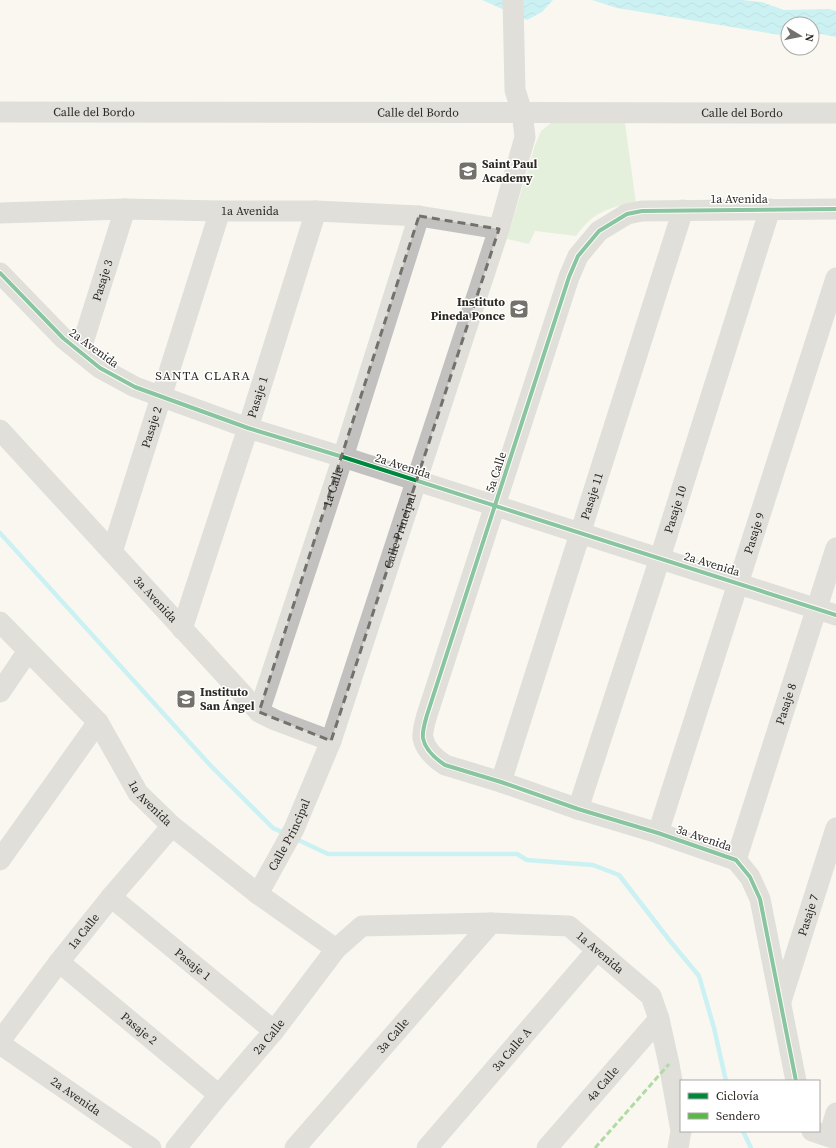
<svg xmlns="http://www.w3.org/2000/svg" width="836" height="1148" font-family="'Source Serif 4',serif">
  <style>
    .park { fill: #cce6c4 }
    .water { fill: url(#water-waves) }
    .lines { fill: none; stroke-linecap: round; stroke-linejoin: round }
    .stream { stroke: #92e8f4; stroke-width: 4.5 }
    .minor { stroke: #c3c1bf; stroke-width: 21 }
    .quiet { stroke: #58b947; stroke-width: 3; stroke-dasharray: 6 3; stroke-linecap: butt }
    .cycleway-casing { stroke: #fff; stroke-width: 6 }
    .cycleway { stroke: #00873e; stroke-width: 4 }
    .marked { fill: none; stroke: #74706b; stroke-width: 3; stroke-dasharray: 8 5; stroke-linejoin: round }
    .labels { text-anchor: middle; stroke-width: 3; stroke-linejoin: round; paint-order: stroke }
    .street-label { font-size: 12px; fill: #2c2823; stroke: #fff }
    .poi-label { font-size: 12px; font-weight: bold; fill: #2c2823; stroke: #fff; text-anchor: start }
    .neighbourhood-label { font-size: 13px; letter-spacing: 1px; fill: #2c2823; stroke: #fff }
  </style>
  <defs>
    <pattern id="water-waves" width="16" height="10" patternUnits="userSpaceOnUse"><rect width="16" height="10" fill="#92e8f4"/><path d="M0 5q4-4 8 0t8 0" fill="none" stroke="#7ec7d1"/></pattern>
  </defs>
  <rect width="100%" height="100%" fill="#faf7f0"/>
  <path class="park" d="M 551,123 L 625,123 L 636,203 C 608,207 592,213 576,236 L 535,231 L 529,244 L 507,239 L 535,145 L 541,131 Z"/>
  <g class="water">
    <polygon points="482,0 553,0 542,12 527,20"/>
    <polygon points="592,0 742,0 762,2 784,10 829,9 836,11 836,37 812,32 812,24 788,24 788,36 787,36 617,8"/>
  </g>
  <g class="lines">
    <g class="stream">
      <polyline points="0,533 210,765 273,828 286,834"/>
      <polyline points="294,838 328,854 517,854 527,860 593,865 619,875 670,941 699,976 714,1028 726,1081"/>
      <polyline points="743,1131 751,1148"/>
    </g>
    <g class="minor">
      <path id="s1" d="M 0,112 L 836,113"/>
      <path id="s2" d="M 0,213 L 125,209 L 220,211 L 316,211 L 419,216 L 499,229"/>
      <polyline points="0,273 63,338 100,368 135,387 248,428 343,457 836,615"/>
      <path id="s3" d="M 80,352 L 125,209"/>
      <path id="s4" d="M 0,430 L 259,712 L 275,720 L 331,741"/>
      <path id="s5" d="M 112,552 L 220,211"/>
      <path id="s6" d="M 0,622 L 98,722 L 138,793 L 172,826 L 258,894 L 336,949"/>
      <path id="s7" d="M 182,629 L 248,428 L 316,211"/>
      <polyline points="0,692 28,651"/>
      <path id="s8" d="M 259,712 L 343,457 L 419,216"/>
      <path id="s9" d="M 501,782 L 683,210"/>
      <path id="s10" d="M 578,809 L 660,558 L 770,209"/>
      <path id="s11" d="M 658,833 L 836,278"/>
      <polyline points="0,860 98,722"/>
      <path id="s12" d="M 736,860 L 836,548"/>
      <path id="s13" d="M 258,894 L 294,829 L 331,741 L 499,229 L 525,137 L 522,112 L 515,90 L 513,0"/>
      <path id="s14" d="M 111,897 L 274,1031"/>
      <path id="s15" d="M 59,962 L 219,1095"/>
      <path id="s16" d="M 781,1001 L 836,828"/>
      <path id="s17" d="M 0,1041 L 59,962 L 111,897 L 172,826"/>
      <path id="s18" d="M 0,1044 L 151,1148"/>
      <path d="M 796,1081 L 760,899 L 750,877 L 736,860 L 658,833 L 578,809 L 501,782 L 445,765 C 436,759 425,750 423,738 C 422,731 425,722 427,715 L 569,277 L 578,256 L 599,231 L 627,214 L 642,211 L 836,209"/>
      <polyline points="812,1131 836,1139"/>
      <polyline points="829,1136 836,1113"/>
      <path id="s19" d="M 176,1148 L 219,1095 L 274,1031 L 336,949 L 362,926 L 491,923 L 569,926 L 651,996 L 659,1019 L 669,1064 L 681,1131 L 678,1148"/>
      <path id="s20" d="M 295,1148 L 491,923"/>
      <path id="s21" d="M 427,1148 L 597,950"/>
      <path id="s22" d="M 547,1148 L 659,1019"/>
    </g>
    <polyline class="quiet" points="595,1148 669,1064"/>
    <g class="cycleway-casing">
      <g id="cycleway">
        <polyline points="0,273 63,338 100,368 135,387 248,428 343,457 836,615"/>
        <path d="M 796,1081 L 760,899 L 750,877 L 736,860 L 658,833 L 578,809 L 501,782 L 445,765 C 436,759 425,750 423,738 C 422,731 425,722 427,715 L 569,277 L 578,256 L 599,231 L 627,214 L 642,211 L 836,209"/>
      </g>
    </g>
    <use href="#cycleway" class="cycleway"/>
  </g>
  <path d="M0 0H836V1148H0ZM 419,216 L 499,229 L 331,741 L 259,712 Z" fill="#faf7f0" fill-opacity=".55" fill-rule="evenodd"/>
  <path class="marked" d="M 419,216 L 499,229 L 331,741 L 259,712 Z"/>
  <defs>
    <g id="school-square" transform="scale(1)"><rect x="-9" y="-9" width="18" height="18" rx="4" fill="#74706b" stroke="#fff"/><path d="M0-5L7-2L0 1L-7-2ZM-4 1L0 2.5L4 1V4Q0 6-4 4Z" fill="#fff"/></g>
  </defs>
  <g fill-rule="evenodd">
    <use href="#school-square" x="468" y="171"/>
    <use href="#school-square" x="519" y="309"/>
    <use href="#school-square" x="186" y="699"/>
  </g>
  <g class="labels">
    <g class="street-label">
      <text dy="4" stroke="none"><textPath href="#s1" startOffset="94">Calle del Bordo</textPath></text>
      <text dy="4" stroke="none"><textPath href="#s1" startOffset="418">Calle del Bordo</textPath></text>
      <text dy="4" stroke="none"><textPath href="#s1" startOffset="742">Calle del Bordo</textPath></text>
      <text x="739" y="203">1a Avenida</text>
      <text dy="4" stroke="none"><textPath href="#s2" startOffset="250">1a Avenida</textPath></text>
      <text dy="4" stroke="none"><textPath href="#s3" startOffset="75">Pasaje 3</textPath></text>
      <text transform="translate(94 348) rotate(36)" y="4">2a Avenida</text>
      <text dy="4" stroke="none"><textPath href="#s7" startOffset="244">Pasaje 1</textPath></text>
      <text dy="4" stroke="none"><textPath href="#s5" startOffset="131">Pasaje 2</textPath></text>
      <text transform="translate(403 466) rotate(18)" y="4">2a Avenida</text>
      <text transform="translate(496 472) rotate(-72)" y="4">5a Calle</text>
      <text dy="4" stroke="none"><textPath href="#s8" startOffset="237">1a Calle</textPath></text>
      <text dy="4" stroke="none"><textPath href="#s9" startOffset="300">Pasaje 11</textPath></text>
      <text dy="4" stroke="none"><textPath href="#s10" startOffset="315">Pasaje 10</textPath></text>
      <text dy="4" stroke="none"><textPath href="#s13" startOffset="391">Calle Principal</textPath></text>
      <text dy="4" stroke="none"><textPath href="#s11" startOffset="315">Pasaje 9</textPath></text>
      <text transform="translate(712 564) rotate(17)" y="4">2a Avenida</text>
      <text dy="4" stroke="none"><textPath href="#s4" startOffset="230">3a Avenida</textPath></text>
      <text dy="4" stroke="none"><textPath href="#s12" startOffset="164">Pasaje 8</textPath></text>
      <text dy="4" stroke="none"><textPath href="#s6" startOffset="237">1a Avenida</textPath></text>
      <text dy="4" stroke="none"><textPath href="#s13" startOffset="67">Calle Principal</textPath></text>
      <text transform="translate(704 838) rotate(19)" y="4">3a Avenida</text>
      <text dy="4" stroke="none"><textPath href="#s16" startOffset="90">Pasaje 7</textPath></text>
      <text dy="4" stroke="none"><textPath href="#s17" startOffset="138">1a Calle</textPath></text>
      <text dy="4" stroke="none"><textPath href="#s19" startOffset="538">1a Avenida</textPath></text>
      <text dy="4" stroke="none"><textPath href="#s14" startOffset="106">Pasaje 1</textPath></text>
      <text dy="4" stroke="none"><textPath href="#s15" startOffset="104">Pasaje 2</textPath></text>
      <text dy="4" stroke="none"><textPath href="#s19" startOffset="145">2a Calle</textPath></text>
      <text dy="4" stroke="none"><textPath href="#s20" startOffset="149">3a Calle</textPath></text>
      <text dy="4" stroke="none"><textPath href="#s21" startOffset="130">3a Calle A</textPath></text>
      <text dy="4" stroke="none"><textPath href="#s22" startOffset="85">4a Calle</textPath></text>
      <text dy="4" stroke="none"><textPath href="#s18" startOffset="92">2a Avenida</textPath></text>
    </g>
    <g class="poi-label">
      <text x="482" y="168">Saint Paul<tspan x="482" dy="14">Academy</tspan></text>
      <text x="505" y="306" text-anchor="end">Instituto<tspan x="505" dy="14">Pineda Ponce</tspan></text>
      <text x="200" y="696">Instituto<tspan x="200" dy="14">San Ángel</tspan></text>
    </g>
    <g class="neighbourhood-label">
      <text x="203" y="380">SANTA CLARA</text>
    </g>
  </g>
  <rect x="680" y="1080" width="140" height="52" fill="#ffffff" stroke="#aba9a7"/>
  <rect x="688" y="1093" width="20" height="6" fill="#00873e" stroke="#aba9a7"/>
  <text x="716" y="1100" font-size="12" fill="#2c2823">Ciclovía</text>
  <rect x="688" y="1113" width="20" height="6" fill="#58b947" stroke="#aba9a7"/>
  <text x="716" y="1120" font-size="12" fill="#2c2823">Sendero</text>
  <g transform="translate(800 36) rotate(100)"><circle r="19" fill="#ffffff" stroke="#aba9a7"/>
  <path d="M0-3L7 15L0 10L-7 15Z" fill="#74706b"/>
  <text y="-6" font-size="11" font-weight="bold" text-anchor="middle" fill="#2c2823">N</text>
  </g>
</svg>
